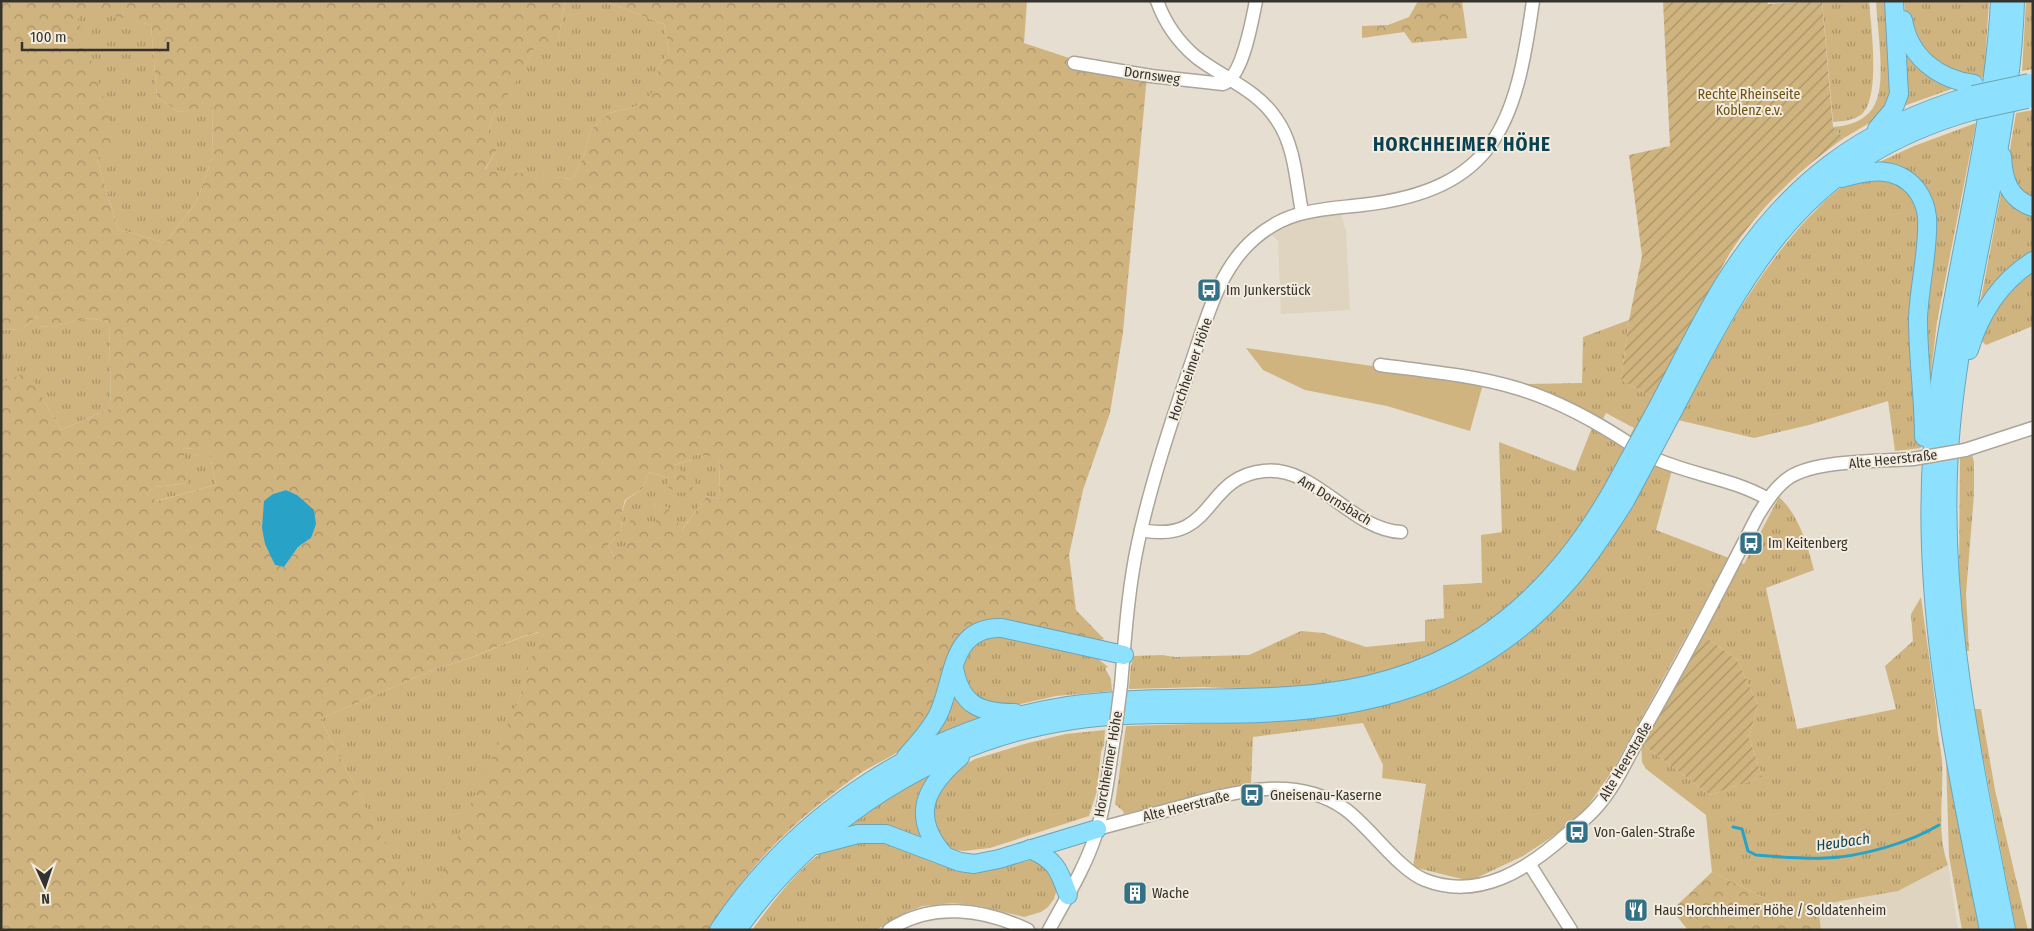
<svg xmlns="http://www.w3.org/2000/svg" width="2034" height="931" font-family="'Fira Sans Condensed',sans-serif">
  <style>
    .built { fill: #dfd4c0 }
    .grass { fill: url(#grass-tufts) }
    .forest { fill: url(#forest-crowns); fill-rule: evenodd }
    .park { fill: #cfb47f }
    .garden { fill: url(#garden-furrows) }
    .water { fill: #28a3c7 }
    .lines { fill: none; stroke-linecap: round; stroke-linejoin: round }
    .stream { stroke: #28a3c7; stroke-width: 3 }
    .minor-casing { stroke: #aba598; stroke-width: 15 }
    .highway-casing { stroke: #6ea4b6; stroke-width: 20 }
    .minor { stroke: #fff; stroke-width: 12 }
    .highway { stroke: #8de1ff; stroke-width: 18 }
    .minor-bridge-casing { stroke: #aba598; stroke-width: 15; stroke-linecap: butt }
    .highway-bridge-casing { stroke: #6ea4b6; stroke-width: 20; stroke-linecap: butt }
    .minor-bridge { stroke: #fff; stroke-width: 12 }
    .highway-bridge { stroke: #8de1ff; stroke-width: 18 }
    .labels { text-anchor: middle; stroke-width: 4; stroke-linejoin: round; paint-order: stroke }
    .street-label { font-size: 14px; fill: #35322d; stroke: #f3ecde }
    .park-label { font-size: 14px; fill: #6e5210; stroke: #f3ecde }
    .poi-label { font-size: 14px; fill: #35322d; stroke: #f3ecde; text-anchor: start }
    .water-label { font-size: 15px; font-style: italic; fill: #0f4251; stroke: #f3ecde }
    .district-label { font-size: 19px; font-weight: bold; letter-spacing: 1px; fill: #0a4151; stroke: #f3ecde }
  </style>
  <defs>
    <pattern id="grass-tufts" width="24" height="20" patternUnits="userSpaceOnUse" patternTransform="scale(1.25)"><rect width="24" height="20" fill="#cfb47f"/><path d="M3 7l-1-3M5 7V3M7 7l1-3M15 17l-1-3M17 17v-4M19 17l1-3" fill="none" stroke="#a99368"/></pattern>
    <pattern id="forest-crowns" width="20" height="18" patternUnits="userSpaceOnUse" patternTransform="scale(1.25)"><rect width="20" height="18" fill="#cfb47f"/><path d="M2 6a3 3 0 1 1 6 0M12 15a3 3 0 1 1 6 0" fill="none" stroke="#a99368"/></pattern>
    <pattern id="garden-furrows" width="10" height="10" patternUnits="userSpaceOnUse" patternTransform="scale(1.25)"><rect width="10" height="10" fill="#cfb47f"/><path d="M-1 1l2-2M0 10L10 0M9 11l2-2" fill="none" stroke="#a99368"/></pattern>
  </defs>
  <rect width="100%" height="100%" fill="#e5ded1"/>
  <g class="built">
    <polygon points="1340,211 1346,231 1350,310 1281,314 1278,241 1270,233 1292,221"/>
    <polygon points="1948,865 1958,930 1821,930 1818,905 1898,891"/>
  </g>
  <g class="grass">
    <polygon points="565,1 604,1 664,24 669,51 659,66 655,91 635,107 609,113 591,130 584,156 572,179 485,170 496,151 488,132 493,115 513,86 535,47 558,39"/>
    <path d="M 1822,1 L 1869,1 C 1871,27 1881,96 1862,114 C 1853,121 1843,121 1833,122 Z"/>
    <path d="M 1876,1 L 1892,1 L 1892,102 L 1876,119 L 1844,138 L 1833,127 C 1882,123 1882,92 1880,51 C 1879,35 1877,18 1876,1 Z"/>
    <polygon points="1904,1 1989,1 1984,77 1967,76 1928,58 1906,16"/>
    <polygon points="2026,1 2033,1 2033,69 2022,71"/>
    <polygon points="98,11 151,25 157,97 179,112 213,106 212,158 197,201 165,243 118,229 97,159 77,15"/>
    <polygon points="1901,39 1960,86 1898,108"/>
    <polygon points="2033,110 2033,202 2020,194 2007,167 2016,113"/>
    <polygon points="1976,123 1937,322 1929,388 1923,333 1932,212 1877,163 1914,146"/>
    <path d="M 1894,177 L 1920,203 L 1921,448 L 1895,451 L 1888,401 L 1809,425 L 1754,438 L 1678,420 C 1718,345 1758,267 1819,207 C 1828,198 1840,186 1852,182 C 1865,178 1881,179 1894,177 Z"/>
    <polygon points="2002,188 2033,213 2033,256 1980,304"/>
    <polygon points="2033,267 2033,326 1986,345 1977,337 1991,310"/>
    <polygon points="37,316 39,326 50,327 89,318 109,322 111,408 61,430 28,373 1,383 1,330 22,329"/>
    <polygon points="1629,320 1621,380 1654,398 1632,441 1628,439 1634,428 1606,413 1602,421 1527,390 1529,384 1582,383 1583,337"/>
    <polygon points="1593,425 1629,446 1570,546 1505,613 1438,655 1356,683 1261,690 1203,687 1129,689 1131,665 1134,656 1162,655 1175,657 1249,655 1301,631 1324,633 1366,647 1425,641 1425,620 1444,618 1443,585 1482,583 1481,535 1502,532 1499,442 1575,471"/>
    <polygon points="194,448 195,456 209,451 216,485 156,501 146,494 155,487 188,483 184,466 183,449"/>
    <polygon points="693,454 720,457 719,499 707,496 681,531 668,508 654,502 657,524 631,537 625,550 614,557 608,545 622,530 621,515 626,500 643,488 649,472 668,478 674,465 691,460"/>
    <polygon points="1972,455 1974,462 1974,494 1966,594 1969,651 1965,651 1959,575 1960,458"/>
    <polygon points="1654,462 1672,470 1656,530 1729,558 1613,770 1582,814 1549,839 1523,856 1470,881 1413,867 1426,784 1382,778 1383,765 1363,723 1253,737 1251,783 1124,814 1123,811 1115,804 1126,726 1228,723 1358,712 1407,698 1438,686"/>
    <path d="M 1779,497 C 1799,515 1807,544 1814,570 L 1766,588 L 1797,729 L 1896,709 L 1885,666 L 1913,641 L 1911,614 L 1921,597 L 1937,716 C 1936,731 1941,746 1942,761 C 1944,796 1936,832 1948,865 L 1898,891 L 1818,905 L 1771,901 L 1712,872 L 1706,815 L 1646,769 L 1642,762 L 1641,743 L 1710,795 L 1762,777 L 1749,737 L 1758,705 L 1737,660 L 1703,635 L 1739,562 L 1744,564 Z"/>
    <path d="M 540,632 L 519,700 L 425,922 L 320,719 L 442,666 C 476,659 506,640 540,632 Z"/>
    <polygon points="994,634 1097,658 1108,667 1105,668 1111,679 1112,691 1056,696 1007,707 973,698 960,672 970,645"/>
    <polygon points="954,693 985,716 929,738"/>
    <polygon points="1974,709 1981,709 1995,790 2028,930 2016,930"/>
    <polygon points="1105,730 1104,745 1101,752 1097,791 1089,816 990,848 964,851 953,850 942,843 932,825 935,793 955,770 975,759 1028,743 1066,734"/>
    <polygon points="1946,760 1980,930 1962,930 1949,856"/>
    <polygon points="926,773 930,780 929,844 850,830 846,825"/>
    <path d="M 877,837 L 977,871 L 999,868 L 1031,860 L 1046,864 L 1057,889 L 1054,899 L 1048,907 L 1041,912 L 1024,917 L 980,906 L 953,903 L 923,906 L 909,911 L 876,930 L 752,930 C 770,906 804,859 832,847 C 845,841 863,840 877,837 Z"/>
  </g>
  <g class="forest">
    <path d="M 1,1 L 565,1 L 558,40 L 535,47 L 513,87 L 493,115 L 488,132 L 496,140 L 496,151 L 485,169 L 572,179 L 584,156 L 591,130 L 609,113 L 635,107 L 654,91 L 659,66 L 669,51 L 664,24 L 604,1 L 1027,1 L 1024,43 L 1066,57 L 1147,76 L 1123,332 L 1110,413 L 1083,490 L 1069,555 L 1076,610 L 1104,639 L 1098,641 L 981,625 C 961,664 939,715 907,745 C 892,758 871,765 855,777 C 795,820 747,865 710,930 L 1,930 L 1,383 L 28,372 L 61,430 L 111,408 L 109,322 L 89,318 L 50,327 L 38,326 L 37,316 L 22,329 L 1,330 ZM 98,12 L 151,25 L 157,97 L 179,112 L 213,107 L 212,158 L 197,201 L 165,243 L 118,229 L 97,159 L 118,144 L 77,16 ZM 193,448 L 195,456 L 209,452 L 216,485 L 157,501 L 146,494 L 155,487 L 188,483 L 189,472 L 184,466 L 184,449 ZM 694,454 L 720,458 L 719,499 L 707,496 L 682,530 L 668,508 L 654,501 L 656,524 L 649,528 L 630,519 C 631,538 631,546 614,557 L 608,545 L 622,530 L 621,515 L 625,500 L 643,488 L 649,472 L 668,478 L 668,487 L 678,493 L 691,490 L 696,482 L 674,465 L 691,460 ZM 286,490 L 297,495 L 311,538 L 298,547 L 284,567 L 275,565 L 271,554 L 273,494 ZM 539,632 L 519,700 L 472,801 L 425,921 L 320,719 L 442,666 C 476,659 506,640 539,632 Z"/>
    <polygon points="1418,1 1462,1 1467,38 1412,43 1404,32 1362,38 1362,26 1388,25 1409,17"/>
    <polygon points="1712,872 1771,901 1818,905 1821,930 1688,930 1672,910"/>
  </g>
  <polygon class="park" points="1246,348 1472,380 1483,384 1470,431 1387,406 1305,390 1263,370"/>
  <g class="garden">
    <path d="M 1663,1 L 1767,1 L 1768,4 L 1822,1 L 1833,127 L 1844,138 C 1800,169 1760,207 1730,253 C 1721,267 1715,282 1707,297 C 1691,331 1672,364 1654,398 L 1621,380 L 1629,320 L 1642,256 L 1629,155 L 1670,146 Z"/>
    <polygon points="1703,635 1737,660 1758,705 1749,737 1762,777 1710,795 1641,743"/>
  </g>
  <polygon class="water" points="286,490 297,495 314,510 316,524 311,538 298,547 284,567 275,565 265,544 262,528 264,501 273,494"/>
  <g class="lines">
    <path class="stream" d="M 1733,827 L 1742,829 L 1748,851 L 1756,855 C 1779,857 1802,859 1825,858 C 1860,857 1909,843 1939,825"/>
    <g class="minor-casing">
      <g id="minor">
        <path d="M 1157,1 C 1165,23 1178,42 1196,57 C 1223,78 1258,90 1277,120 C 1295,146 1296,181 1302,212"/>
        <path d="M 1074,63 L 1151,76 L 1223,84 C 1243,77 1252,20 1256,1"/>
        <path d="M 1380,365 C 1425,371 1472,375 1516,388 C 1557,400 1595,421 1630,444"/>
        <polyline points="1965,450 2033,428"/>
        <path d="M 1656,459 C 1692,475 1734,479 1768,499"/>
        <path d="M 1141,530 C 1216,545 1202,477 1264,471 C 1315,465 1351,530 1401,532"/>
        <path d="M 1121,685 C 1125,638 1128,589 1138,543 C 1151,483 1171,423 1191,364 C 1206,321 1218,270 1254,239 C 1288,209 1320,210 1362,205 C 1497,190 1516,122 1533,1"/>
        <path d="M 1097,829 C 1123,822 1149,815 1176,808 C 1230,793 1294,773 1345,809 C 1370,827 1399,870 1425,880 C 1479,901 1528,869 1567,834 C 1576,826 1586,819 1594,810 C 1614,789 1627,759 1641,734 C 1683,662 1720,589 1758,515 C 1767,501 1776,486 1790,477 C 1816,460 1881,461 1913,459"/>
        <polyline points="1530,865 1571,930"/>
        <path d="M 889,930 C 931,901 985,909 1028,930"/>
        <path d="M 1049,930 C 1065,900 1084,870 1095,837 C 1106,804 1109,767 1115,732"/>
      </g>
    </g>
    <g class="highway-casing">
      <g id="highway">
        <path d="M 1903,20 C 1909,57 1938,79 1974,84"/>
        <polyline points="1877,129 1893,110 1899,94 1894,1"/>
        <path d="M 2002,156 C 2003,180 2009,199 2033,207"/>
        <path d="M 1842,178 C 1868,170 1896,165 1916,189 C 1922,197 1926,207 1927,217 C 1929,250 1919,286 1918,319 C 1918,359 1924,398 1924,437"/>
        <path d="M 1969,350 C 1980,313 2000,282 2033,261"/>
        <path d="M 1659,405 C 1680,365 1700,323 1724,284 C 1786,184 1861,128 1973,95"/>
        <path d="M 1674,409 C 1748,265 1804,159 1972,111"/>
        <path d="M 954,668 C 961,705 979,713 1015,713"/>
        <path d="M 906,757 C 917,744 930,731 938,715 C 955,681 949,626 1002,628 L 1124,655"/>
        <polyline points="816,845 858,834 886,834 960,862 974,864 999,859 1097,829"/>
        <path d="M 1030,849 C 1056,860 1059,870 1068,895"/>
        <path d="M 944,855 C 910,816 925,787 960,757"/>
        <path d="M 719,930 C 797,812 927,727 1068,706 C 1141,695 1215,701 1289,696 C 1437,688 1537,621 1611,493"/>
        <path d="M 737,930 C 816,819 937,740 1073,720 C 1135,711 1198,715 1260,713 C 1385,708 1488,676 1571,578 C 1591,554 1608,528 1625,501"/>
        <path d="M 1989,930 C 1957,770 1920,608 1933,444 C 1945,295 1992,151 2000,1"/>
        <path d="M 2006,930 C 1974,763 1935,596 1951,425 C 1964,283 2011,145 2015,1"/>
      </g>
    </g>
    <use href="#minor" class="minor"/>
    <use href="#highway" class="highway"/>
    <g class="minor-bridge-casing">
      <g id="minor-bridge">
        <polyline points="1913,459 1965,450"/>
        <polyline points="1115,732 1121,685"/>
      </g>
    </g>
    <g class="highway-bridge-casing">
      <g id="highway-bridge">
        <polyline points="1973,95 2029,83"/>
        <polyline points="1972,111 2027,99"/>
        <polyline points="1611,493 1659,405"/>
        <polyline points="1625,501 1674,409"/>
      </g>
    </g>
    <use href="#minor-bridge" class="minor-bridge"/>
    <use href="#highway-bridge" class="highway-bridge"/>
  </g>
  <defs>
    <g id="bus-square" transform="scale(1.25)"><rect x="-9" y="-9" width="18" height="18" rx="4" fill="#327186" stroke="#f3ecde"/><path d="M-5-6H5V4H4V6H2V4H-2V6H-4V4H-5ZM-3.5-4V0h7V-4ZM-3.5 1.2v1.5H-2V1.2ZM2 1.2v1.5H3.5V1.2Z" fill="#fff"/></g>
    <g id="building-square" transform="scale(1.25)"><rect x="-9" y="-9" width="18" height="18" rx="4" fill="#327186" stroke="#f3ecde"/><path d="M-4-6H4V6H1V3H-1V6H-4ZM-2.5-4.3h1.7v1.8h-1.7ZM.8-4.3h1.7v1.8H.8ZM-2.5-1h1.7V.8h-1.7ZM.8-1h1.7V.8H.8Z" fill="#fff"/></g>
    <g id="restaurant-square" transform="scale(1.25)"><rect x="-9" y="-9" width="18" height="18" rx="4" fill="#327186" stroke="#f3ecde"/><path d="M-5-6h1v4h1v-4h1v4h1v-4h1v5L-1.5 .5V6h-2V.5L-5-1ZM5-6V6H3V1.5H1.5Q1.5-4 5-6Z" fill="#fff"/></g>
  </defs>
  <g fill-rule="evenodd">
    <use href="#bus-square" x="1209" y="290"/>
    <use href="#bus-square" x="1751" y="543"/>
    <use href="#bus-square" x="1252" y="795"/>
    <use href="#bus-square" x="1577" y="832"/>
    <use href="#building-square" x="1135" y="893"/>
    <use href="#restaurant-square" x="1636" y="910"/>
  </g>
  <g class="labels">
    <g class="street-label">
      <text transform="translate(1152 75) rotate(8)" y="5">Dornsweg</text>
      <text transform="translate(1190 369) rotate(-71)" y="5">Horchheimer Höhe</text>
      <text transform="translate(1893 459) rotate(-6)" y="5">Alte Heerstraße</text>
      <text transform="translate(1335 500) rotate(31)" y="5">Am Dornsbach</text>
      <text transform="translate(1625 761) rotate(-59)" y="5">Alte Heerstraße</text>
      <text transform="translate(1108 764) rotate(-80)" y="5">Horchheimer Höhe</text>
      <text transform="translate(1186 806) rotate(-14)" y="5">Alte Heerstraße</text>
    </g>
    <g class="park-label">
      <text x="1749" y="99">Rechte Rheinseite<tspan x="1749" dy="16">Koblenz e.v.</tspan></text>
    </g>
    <g class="poi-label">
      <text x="1226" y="295">Im Junkerstück</text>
      <text x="1768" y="548">Im Keitenberg</text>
      <text x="1270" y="800">Gneisenau-Kaserne</text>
      <text x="1594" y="837">Von-Galen-Straße</text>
      <text x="1152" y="898">Wache</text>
      <text x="1654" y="915">Haus Horchheimer Höhe / Soldatenheim</text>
    </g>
    <g class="water-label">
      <text transform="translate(1843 842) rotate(-8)" y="5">Heubach</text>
    </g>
    <g class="district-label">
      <text x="1462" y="151">HORCHHEIMER HÖHE</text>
    </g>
  </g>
  <rect width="2034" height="931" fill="none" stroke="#35322d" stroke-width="5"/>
  <g transform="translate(45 886) rotate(177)" stroke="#f3ecde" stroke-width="4" paint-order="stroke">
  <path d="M0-4L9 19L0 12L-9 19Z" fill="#35322d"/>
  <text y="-8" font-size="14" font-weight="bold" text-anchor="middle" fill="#35322d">N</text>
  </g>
  <path d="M22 42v8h146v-8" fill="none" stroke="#35322d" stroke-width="2.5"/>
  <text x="30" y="42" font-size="15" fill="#35322d" stroke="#f3ecde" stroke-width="4" paint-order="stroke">100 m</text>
</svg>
